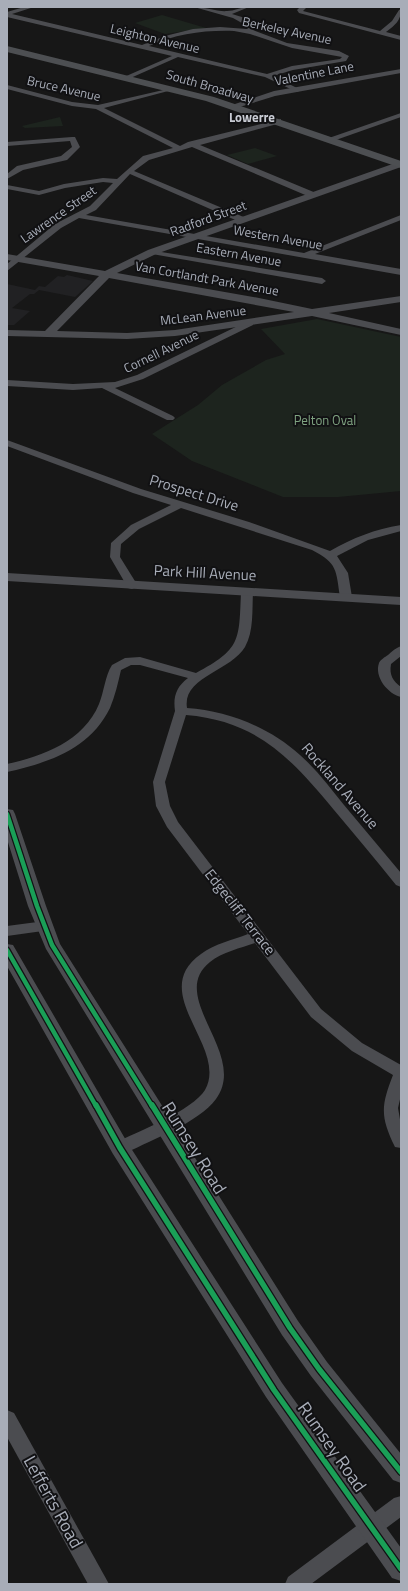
<svg xmlns="http://www.w3.org/2000/svg" width="408" height="1591" font-family="'Titillium Web',sans-serif">
  <style>
    .built { fill: #212123 }
    .green { fill: #1d241e }
    .lines { fill: none; stroke-linecap: round; stroke-linejoin: round }
    .minor { fill: #4b4c50; fill-rule: evenodd }
    .tertiary { fill: #4b4c50; fill-rule: evenodd }
    .primary { fill: #4d4f52; fill-rule: evenodd }
    .cycleway-far1-casing { stroke: #111113; stroke-width: 7 }
    .cycleway-casing { stroke: #111113; stroke-width: 8 }
    .cycleway-far1 { stroke: #1a9f57; stroke-width: 4.5 }
    .cycleway { stroke: #1a9f57; stroke-width: 5.5 }
    .labels { text-anchor: middle; stroke-width: 4; stroke-linejoin: round; paint-order: stroke }
    .far-street-label { font-size: 13px; fill: #a8adb8; stroke: #111113 }
    .far-neighbourhood-label { font-size: 13px; font-weight: bold; fill: #c9ccd4; stroke: #111113 }
    .far-park-label { font-size: 13px; fill: #7fa381; stroke: #111113 }
    .street-label { font-size: 15px; fill: #a8adb8; stroke: #111113 }
    .near-street-label { font-size: 18px; fill: #a8adb8; stroke: #111113 }
  </style>
  <rect width="100%" height="100%" fill="#171717"/>
  <polygon class="built" points="67,275 93,281 75,297 39,290 34,294 30,294 12,308 30,311 14,325 7,325 7,284 35,290 39,286 45,287 58,276 64,277"/>
  <g class="green">
    <polygon points="162,15 206,28 165,34 135,23"/>
    <polygon points="60,117 63,126 25,128 22,126"/>
    <polygon points="255,148 277,156 248,164 227,155"/>
    <polygon points="317,319 401,337 401,491 338,497 283,497 192,461 152,434 198,405 222,385 266,360 285,354 261,329"/>
  </g>
  <g class="lines">
    <g class="minor">
      <path d="M 24,7 L 34,7 L 12,14 L 142,45 L 165,36 L 193,29 L 220,27 L 247,29 L 249,27 L 233,18 L 194,7 C 204,7 219,12 227,11 C 234,11 241,7 249,7 L 232,14 L 245,18 L 256,27 L 253,30 L 287,43 L 339,51 L 349,56 L 346,61 L 293,70 L 273,76 L 299,89 L 299,91 L 297,92 L 265,77 L 178,57 L 126,80 L 124,79 L 124,77 L 172,56 L 7,17 L 7,12 ZM 234,31 L 250,34 L 292,48 L 342,57 L 340,59 L 292,66 L 267,74 L 149,46 C 176,34 204,30 234,31 Z"/>
      <path d="M 300,7 L 307,7 L 303,11 L 380,31 L 392,21 L 399,10 L 401,9 C 401,21 395,25 386,32 L 401,36 L 401,40 L 299,13 L 297,10 Z"/>
      <polygon points="7,85 72,102 98,105 172,88 172,90 104,108 180,146 188,142 281,119 281,123 200,145 316,193 316,197 310,197 192,147 149,160 134,171 246,218 246,222 240,222 130,174 96,210 86,215 304,253 401,215 401,220 315,254 401,269 401,275 79,218 61,228 7,271 7,264 55,224 90,206 113,183 103,182 65,188 39,195 7,189 7,185 39,191 64,184 103,178 117,179 143,156 173,148 96,109 72,106 7,89"/>
      <polygon points="401,113 401,117 333,141 326,139"/>
      <polygon points="72,137 75,137 80,147 67,160 23,170 7,179 7,174 17,166 61,156 72,147 70,141 7,146 7,142"/>
      <polygon points="149,250 322,278 326,281 322,284 152,254 149,254"/>
      <polygon points="250,320 253,321 253,325 143,379 115,388 173,416 175,418 173,420 167,420 102,388 73,390 7,386 7,380 73,384 115,382 137,375"/>
      <path d="M 7,440 L 141,489 L 249,522 L 330,551 C 353,538 375,529 401,525 L 401,531 L 368,540 L 337,556 L 348,573 L 352,597 L 346,600 L 340,597 C 336,571 338,563 312,550 L 181,508 L 139,529 L 121,544 L 120,557 L 138,586 L 132,589 L 128,588 L 110,557 L 111,543 L 131,525 L 171,505 L 133,493 L 7,446 Z"/>
      <path d="M 247,589 L 253,592 C 252,610 254,631 245,647 C 231,671 182,677 187,708 C 228,711 269,727 300,755 C 317,770 330,788 344,805 C 363,828 382,850 401,873 L 401,887 L 396,885 C 376,860 355,835 334,810 C 291,758 257,721 186,715 L 165,782 L 170,806 L 178,822 L 321,1009 L 362,1043 L 401,1065 L 401,1095 L 398,1108 L 401,1125 L 401,1148 L 395,1147 C 380,1116 381,1106 393,1075 L 352,1051 L 311,1017 L 255,943 C 241,948 222,952 210,962 C 166,997 249,1054 216,1099 C 198,1123 153,1139 126,1153 L 120,1155 L 114,1153 L 112,1148 L 114,1143 C 136,1133 193,1110 205,1090 C 229,1047 146,993 201,954 C 214,944 233,940 248,934 L 167,827 L 156,806 L 153,782 L 175,711 C 173,697 176,687 188,678 L 140,665 L 131,665 L 121,670 C 118,683 115,696 110,708 C 90,749 48,763 7,772 L 7,764 C 43,756 84,741 99,704 C 104,692 105,676 112,665 L 125,658 L 140,657 L 196,673 C 241,649 239,641 241,592 Z"/>
      <path d="M 401,646 L 401,656 L 391,664 C 389,675 393,681 401,687 L 401,697 C 388,694 374,677 379,663 C 380,660 385,657 388,655 C 392,651 396,648 401,646 Z"/>
      <polygon points="45,921 50,922 52,926 50,930 7,936 7,926"/>
      <polygon points="7,1410 14,1413 109,1584 88,1584 7,1437"/>
      <polygon points="401,1496 401,1517 311,1584 285,1584 288,1577 394,1498"/>
    </g>
    <g class="tertiary">
      <polygon points="401,69 401,73 275,96 233,109 229,106 274,91"/>
      <path d="M 401,161 L 401,167 L 156,254 L 117,273 L 259,298 L 312,309 L 401,296 L 401,302 L 329,313 L 401,329 L 401,335 L 312,316 L 175,336 L 127,339 L 7,336 L 7,330 L 45,331 L 99,276 L 7,260 L 7,254 L 105,271 L 148,250 ZM 109,278 L 294,312 L 175,330 L 127,333 L 57,331 Z"/>
      <polygon points="7,573 401,597 401,605 7,581"/>
      <polygon points="7,809 13,810 15,814 46,906 60,944 298,1321 327,1362 401,1454 401,1483 393,1480 311,1376 282,1335 46,949 28,906 7,839"/>
      <polygon points="7,944 13,945 127,1142 282,1383 401,1548 401,1581 392,1578 266,1397 113,1154 7,966"/>
    </g>
    <polygon class="primary" points="7,46 214,97 401,161 401,168 206,101 7,52"/>
    <g class="cycleway-far1-casing">
      <g id="cycleway-far1">
        <polyline points="7,814 37,906 52,945 152,1106"/>
        <polyline points="7,950 96,1106"/>
      </g>
    </g>
    <g class="cycleway-casing">
      <g id="cycleway">
        <polyline points="96,1105 120,1148 274,1390 401,1569"/>
        <polyline points="152,1105 290,1328 319,1369 401,1472"/>
      </g>
    </g>
    <use href="#cycleway-far1" class="cycleway-far1"/>
    <use href="#cycleway" class="cycleway"/>
  </g>
  <g class="labels">
    <g class="far-street-label">
      <text transform="translate(287 30) rotate(12)" y="5">Berkeley Avenue</text>
      <text transform="translate(155 38) rotate(13)" y="5">Leighton Avenue</text>
      <text transform="translate(314 73) rotate(-11)" y="5">Valentine Lane</text>
      <text transform="translate(210 86) rotate(16)" y="5">South Broadway</text>
      <text transform="translate(64 88) rotate(13)" y="5">Bruce Avenue</text>
      <text transform="translate(58 214) rotate(-35)" y="5">Lawrence Street</text>
      <text transform="translate(208 218) rotate(-20)" y="5">Radford Street</text>
      <text transform="translate(278 237) rotate(10)" y="5">Western Avenue</text>
      <text transform="translate(239 254) rotate(10)" y="5">Eastern Avenue</text>
      <text transform="translate(207 278) rotate(10)" y="5">Van Cortlandt Park Avenue</text>
      <text transform="translate(203 315) rotate(-7)" y="5">McLean Avenue</text>
      <text transform="translate(161 351) rotate(-26)" y="5">Cornell Avenue</text>
    </g>
    <g class="far-neighbourhood-label">
      <text x="252" y="122">Lowerre</text>
    </g>
    <g class="far-park-label">
      <text x="325" y="425">Pelton Oval</text>
    </g>
    <g class="street-label">
      <text transform="translate(194 493) rotate(17)" y="5">Prospect Drive</text>
      <text transform="translate(205 573) rotate(3)" y="5">Park Hill Avenue</text>
      <text transform="translate(340 786) rotate(49)" y="5">Rockland Avenue</text>
      <text transform="translate(240 912) rotate(52)" y="5">Edgecliff Terrace</text>
    </g>
    <g class="near-street-label">
      <text transform="translate(194 1148) rotate(58)" y="6">Rumsey Road</text>
      <text transform="translate(332 1447) rotate(55)" y="6">Rumsey Road</text>
      <text transform="translate(53 1502) rotate(61)" y="6">Lefferts Road</text>
    </g>
  </g>
  <rect width="408" height="1591" fill="none" stroke="#a8adb8" stroke-width="16"/>
</svg>
